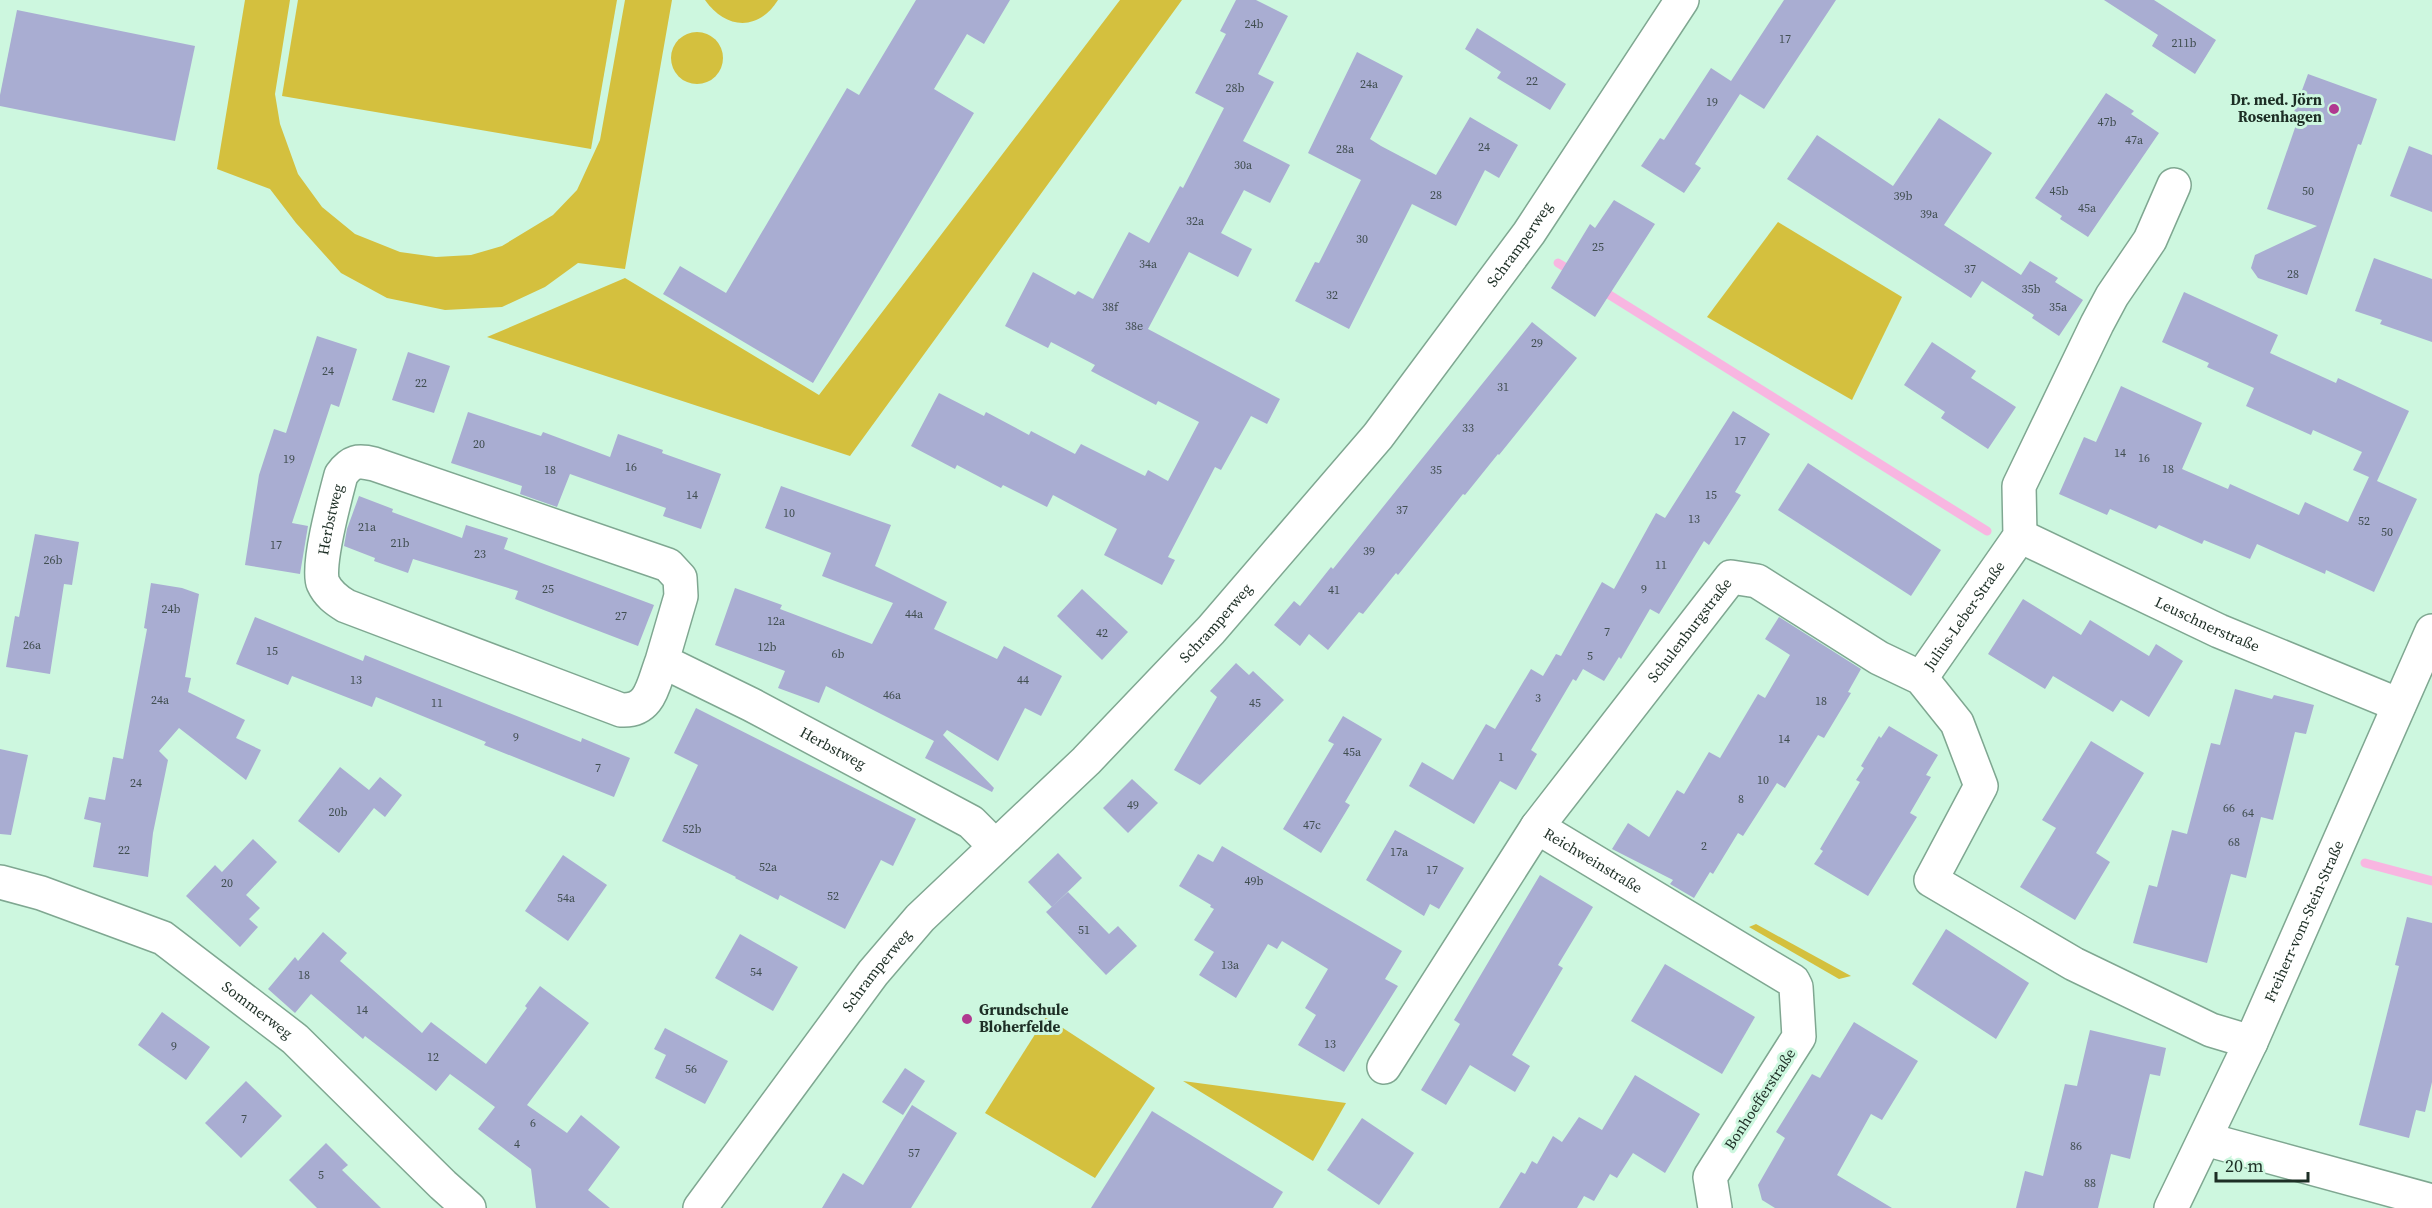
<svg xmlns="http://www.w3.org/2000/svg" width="2432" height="1208" font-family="'Source Serif 4',serif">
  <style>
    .green { fill: #d4c03e }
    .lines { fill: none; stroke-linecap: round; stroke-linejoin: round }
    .stream { stroke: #f8b6e1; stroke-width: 9 }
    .building { fill: #a9add2 }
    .minor-casing { stroke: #7fa791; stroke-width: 36 }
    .minor { stroke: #fff; stroke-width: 33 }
    .poi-dot { fill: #b03990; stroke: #cdf7df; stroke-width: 2 }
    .labels { text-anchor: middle; stroke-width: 6; stroke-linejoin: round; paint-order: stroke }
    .number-label { font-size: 12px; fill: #404e50 }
    .poi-label { font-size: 15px; font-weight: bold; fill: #1d2e25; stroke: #cdf7df; text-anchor: end }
    .street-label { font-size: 15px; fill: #1d2e25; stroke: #cdf7df }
  </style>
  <rect width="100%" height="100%" fill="#cdf7df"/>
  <g class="green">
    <polygon points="245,0 290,0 275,94 280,124 298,174 322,207 355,234 400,252 436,257 471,255 502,246 553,215 577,190 600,140 625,0 672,0 625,269 578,263 545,287 502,307 445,310 387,298 341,273 296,223 270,189 217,169"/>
    <polygon points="298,0 617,0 591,149 282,96"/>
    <path d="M 705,0 L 778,0 C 758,32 725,29 705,0 Z"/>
    <polygon points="1120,0 1182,0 850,456 487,337 625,278 819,395"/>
    <circle cx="697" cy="58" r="26"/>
    <polygon points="1778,222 1902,297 1852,400 1707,317"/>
    <polygon points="1756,924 1851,976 1839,979 1749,927"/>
    <polygon points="1046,1017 1155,1088 1095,1178 985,1113"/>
    <polygon points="1183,1081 1346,1103 1313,1161"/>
  </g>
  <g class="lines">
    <g class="stream">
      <polyline points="1558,263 1573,272"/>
      <polyline points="1600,289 1987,531"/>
      <polyline points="2365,863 2432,881"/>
    </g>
  </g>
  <g class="building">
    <polygon points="916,0 1010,0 984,44 967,34 934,89 974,113 813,383 663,294 680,266 726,293 847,88 859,95"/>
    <polygon points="1236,0 1256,0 1288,16 1258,74 1274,82 1243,141 1290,165 1270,203 1244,190 1221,233 1252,249 1238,277 1189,252 1148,329 1280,399 1267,424 1251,416 1221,470 1215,467 1168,557 1175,560 1162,585 1104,555 1117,529 1053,495 1047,507 1003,485 1001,488 957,465 955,469 911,446 939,393 984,416 986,412 1029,435 1031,431 1075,454 1081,444 1145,476 1148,470 1168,481 1199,422 1158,401 1156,405 1091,371 1095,365 1051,342 1048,348 1005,326 1033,272 1075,295 1078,291 1093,299 1129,232 1149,243 1180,186 1183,188 1224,108 1195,93 1226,34 1220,31"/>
    <polygon points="1784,0 1836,0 1764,109 1740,94 1695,164 1701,168 1684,193 1641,166 1660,138 1664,140 1711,68 1731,81"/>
    <polygon points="2104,0 2154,0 2216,40 2195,74 2152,46 2158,35"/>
    <polygon points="17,10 195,46 175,141 0,106 0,95"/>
    <polygon points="1477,28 1566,84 1550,110 1497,78 1501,72 1465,49"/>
    <polygon points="1357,52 1403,76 1370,139 1381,146 1436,175 1470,117 1518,145 1499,178 1485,170 1456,226 1412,204 1349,329 1295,301 1315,262 1319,263 1361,180 1308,153"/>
    <polygon points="2308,74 2377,99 2361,145 2358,144 2307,295 2258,278 2251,268 2255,255 2317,226 2267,209 2297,122 2291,120"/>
    <polygon points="2106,93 2134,111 2131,114 2159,133 2088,237 2060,219 2062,216 2035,198"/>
    <polygon points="1939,118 1992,153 1944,225 2021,275 2030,261 2058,278 2055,282 2083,300 2059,336 2032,318 2034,315 1982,281 1971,298 1787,179 1817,135 1893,186"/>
    <polygon points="2409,146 2432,155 2432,212 2390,196"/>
    <polygon points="1614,200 1655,224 1595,317 1551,288 1590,224 1595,228"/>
    <polygon points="2374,258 2432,279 2432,342 2380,324 2382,320 2355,311"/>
    <polygon points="2184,292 2278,335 2270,353 2336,383 2338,378 2409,411 2377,481 2417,499 2374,592 2326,570 2325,574 2257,544 2250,559 2204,540 2202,544 2159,525 2156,529 2110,509 2107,515 2059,494 2084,437 2096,442 2121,386 2202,423 2182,469 2228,489 2230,484 2299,515 2305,502 2348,522 2369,477 2353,470 2362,452 2313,430 2311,435 2246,406 2254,388 2207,367 2209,363 2162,342"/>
    <polygon points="1532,322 1577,358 1499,455 1498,454 1465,495 1463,494 1398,575 1396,573 1363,614 1359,612 1328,650 1309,634 1300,646 1274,625 1294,601 1300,606 1331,567 1333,569"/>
    <polygon points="317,336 357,349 339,407 331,404 292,523 308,526 300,574 245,565 259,475 274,429 286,433"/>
    <polygon points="1932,342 1976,371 1971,378 2016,407 1988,449 1941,418 1945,412 1904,385"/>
    <polygon points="408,352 450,366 434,413 392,400"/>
    <polygon points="1733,411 1770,434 1735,492 1741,495 1709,545 1704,541 1659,614 1650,609 1621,659 1619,657 1604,681 1583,669 1576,681 1573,679 1531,750 1537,754 1516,790 1500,781 1474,824 1409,786 1422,762 1453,780 1486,724 1495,729 1531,669 1543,676 1556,654 1561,656 1602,582 1614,589 1656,513 1665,518"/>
    <polygon points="468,412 541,436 543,432 610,457 618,434 663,450 662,453 721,474 701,529 663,516 666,508 570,474 557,507 520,494 522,486 451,463"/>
    <polygon points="1808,463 1941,550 1911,596 1778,510"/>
    <polygon points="781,486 891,525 875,566 947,602 934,629 997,659 1004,646 1062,676 1041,716 1025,708 998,761 947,730 943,735 994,788 992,792 925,758 934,741 826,686 819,703 778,688 785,671 715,645 735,588 782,605 780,609 872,644 893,603 822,576 831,553 765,528"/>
    <polygon points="359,496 393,509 392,512 462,538 466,525 508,538 504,549 654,605 638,646 515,599 518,591 413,559 408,573 374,561 375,558 344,546 347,529"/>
    <polygon points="35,534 79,542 72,585 64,584 50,674 6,667 15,616 19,617"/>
    <polygon points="151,583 182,588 199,594 185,677 191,678 188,692 245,720 236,738 261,750 246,780 179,728 159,751 168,760 153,833 148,877 93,867 101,823 84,819 89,797 105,800 113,757 123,759 147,629 144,628"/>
    <polygon points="1082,589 1128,632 1102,660 1057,616"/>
    <polygon points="2023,599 2081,635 2090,620 2149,656 2156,644 2183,661 2149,717 2121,700 2113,712 2053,676 2045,689 1988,654"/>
    <polygon points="255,617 363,661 365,655 581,742 582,738 630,758 614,797 484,745 486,742 376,697 372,707 292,676 288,685 236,664"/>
    <polygon points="1779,617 1861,669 1848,692 1851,693 1824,738 1818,735 1785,788 1777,783 1743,836 1738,833 1713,874 1710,872 1694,898 1670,884 1673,880 1612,849 1628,823 1649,837 1677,790 1684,794 1709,752 1720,758 1758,694 1765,698 1790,655 1765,639"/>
    <polygon points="1236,663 1249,675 1253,671 1284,700 1200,785 1174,770 1217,697 1210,691"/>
    <polygon points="2235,689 2272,699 2274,695 2314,705 2306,734 2295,732 2273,820 2261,817 2246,878 2231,874 2207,963 2133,943 2149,885 2157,887 2172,830 2187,834 2211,743 2220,745"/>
    <polygon points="696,708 916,819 893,866 881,860 845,929 780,895 778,900 735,878 736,877 662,841 698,765 674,753"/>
    <polygon points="1343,716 1382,739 1345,802 1350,805 1321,853 1283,829 1334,744 1328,741"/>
    <polygon points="1889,726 1938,755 1926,775 1931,777 1910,813 1917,817 1868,896 1814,864 1823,851 1820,849 1860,782 1856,780 1864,768 1861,766 1879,736 1881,738"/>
    <polygon points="2091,741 2144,773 2096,853 2110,862 2075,920 2020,887 2056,828 2042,820"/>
    <polygon points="0,749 28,755 11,835 0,834"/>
    <polygon points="340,767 369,790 380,777 402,795 385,817 374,808 339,853 298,821"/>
    <polygon points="1132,779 1158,803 1128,833 1103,808"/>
    <polygon points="1395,830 1464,868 1439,909 1430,904 1424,916 1366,880"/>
    <polygon points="253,839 277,862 246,895 260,908 249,919 258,927 240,947 186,896 215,865 222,872"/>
    <polygon points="1222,846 1402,951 1385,979 1398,986 1344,1072 1298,1045 1316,1015 1305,1008 1328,969 1282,941 1277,949 1268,944 1236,998 1199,975 1214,952 1194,940 1214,909 1210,907 1211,905 1179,886 1198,854 1213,862"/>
    <polygon points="1058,853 1082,878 1052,907 1028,882"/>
    <polygon points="563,855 607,885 568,941 525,911"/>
    <polygon points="1540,875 1593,907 1558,965 1563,968 1512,1055 1530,1066 1515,1092 1470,1065 1446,1105 1421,1090 1460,1024 1454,1020"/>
    <polygon points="1068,892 1109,934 1118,926 1137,946 1106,975 1046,912"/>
    <polygon points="2407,917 2432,923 2432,1082 2425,1112 2416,1110 2409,1138 2359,1125 2399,966 2395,965"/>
    <polygon points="1946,929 2029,983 1996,1039 1912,984"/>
    <polygon points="323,932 347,953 340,961 422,1033 431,1022 486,1064 527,1008 525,1006 540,986 589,1023 527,1105 567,1133 581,1115 620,1147 588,1190 610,1208 536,1208 531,1169 478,1129 495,1107 450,1074 436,1091 365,1036 363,1039 311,994 295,1013 268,989 295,957 298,961"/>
    <polygon points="740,934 798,967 773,1011 715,978"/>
    <polygon points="1665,964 1755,1017 1722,1074 1631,1021"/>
    <polygon points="162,1012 210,1047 186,1080 138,1045"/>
    <polygon points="1854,1022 1918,1061 1882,1120 1871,1114 1837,1175 1892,1208 1775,1208 1762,1200 1758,1185 1785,1138 1776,1132 1812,1074 1820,1078"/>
    <polygon points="665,1028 728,1061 705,1104 655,1078 666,1055 654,1049"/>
    <polygon points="2090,1030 2166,1048 2160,1076 2150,1074 2130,1159 2111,1154 2098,1208 2016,1208 2025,1171 2043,1176 2065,1084 2077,1086"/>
    <polygon points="905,1068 925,1081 903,1115 882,1102"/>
    <polygon points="1635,1075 1700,1114 1665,1173 1633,1153 1617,1178 1610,1174 1594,1201 1584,1196 1577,1208 1499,1208 1521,1172 1525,1174 1532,1161 1537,1164 1553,1136 1562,1142 1579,1117 1602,1130"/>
    <polygon points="246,1081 282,1116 241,1158 205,1123"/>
    <polygon points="912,1105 957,1133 911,1208 822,1208 843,1173 863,1185"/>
    <polygon points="1152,1111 1283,1192 1273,1208 1091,1208"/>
    <polygon points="1362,1118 1414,1153 1379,1205 1327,1170"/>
    <polygon points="326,1143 348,1165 342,1170 381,1208 317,1208 289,1180"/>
  </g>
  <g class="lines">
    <g class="minor-casing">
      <g id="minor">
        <path id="s1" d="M 2020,536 L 2219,631 L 2399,705"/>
        <path id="s2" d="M 662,661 C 653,684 651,712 621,710 L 346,606 C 336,600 328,594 323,583 C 316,567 336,494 341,475 C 351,461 358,460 374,464 L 668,565 L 680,578 L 681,596 L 662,661 L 752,705 L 971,822 L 995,846"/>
        <path id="s3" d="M 1921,678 L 2020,536 L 2019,486 L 2097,324 L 2112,296 L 2150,240 L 2174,185"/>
        <path id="s4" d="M 1537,827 L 1731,577 L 1757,581 L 1879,658 L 1921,678 L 1957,723 L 1981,786 L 1931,880 L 2074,964 L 2211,1030 L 2251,1042"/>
        <path id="s5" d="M 0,882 L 41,893 L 163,938 L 295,1039 L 443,1185 L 469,1208"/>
        <path id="s6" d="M 1384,1067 L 1537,827 L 1793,981 L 1796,987 L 1799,1037 L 1710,1177 L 1715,1208"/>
        <polyline points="2205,1139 2432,1201"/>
        <path id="s7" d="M 700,1208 L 873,973 L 920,918 L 1086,761 L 1211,630 L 1378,436 L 1529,233 L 1682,0"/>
        <path id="s8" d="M 2171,1208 L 2251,1042 L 2432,631"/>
      </g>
    </g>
    <use href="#minor" class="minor"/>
  </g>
  <g class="poi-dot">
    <circle cx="2334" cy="109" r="6"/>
    <circle cx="967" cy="1019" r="6"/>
  </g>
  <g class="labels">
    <g class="number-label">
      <text x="1254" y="28">24b</text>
      <text x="1785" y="43">17</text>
      <text x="2184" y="47">211b</text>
      <text x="1532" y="85">22</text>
      <text x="1369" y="88">24a</text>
      <text x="1235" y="92">28b</text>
      <text x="1712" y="106">19</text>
      <text x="2107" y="126">47b</text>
      <text x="2134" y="144">47a</text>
      <text x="1484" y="151">24</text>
      <text x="1345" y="153">28a</text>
      <text x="1243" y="169">30a</text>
      <text x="2059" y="195">45b</text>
      <text x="2308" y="195">50</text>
      <text x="1436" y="199">28</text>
      <text x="1903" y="200">39b</text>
      <text x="2087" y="212">45a</text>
      <text x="1929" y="218">39a</text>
      <text x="1195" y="225">32a</text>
      <text x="1362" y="243">30</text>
      <text x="1598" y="251">25</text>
      <text x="1148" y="268">34a</text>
      <text x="1970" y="273">37</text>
      <text x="2293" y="278">28</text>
      <text x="2031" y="293">35b</text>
      <text x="1332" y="299">32</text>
      <text x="1110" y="311">38f</text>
      <text x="2058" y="311">35a</text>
      <text x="1134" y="330">38e</text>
      <text x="1537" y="347">29</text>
      <text x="328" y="375">24</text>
      <text x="421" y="387">22</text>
      <text x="1503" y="391">31</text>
      <text x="1468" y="432">33</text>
      <text x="1740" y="445">17</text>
      <text x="479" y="448">20</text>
      <text x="2120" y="457">14</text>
      <text x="2144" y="462">16</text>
      <text x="289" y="463">19</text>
      <text x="631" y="471">16</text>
      <text x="2168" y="473">18</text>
      <text x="550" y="474">18</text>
      <text x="1436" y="474">35</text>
      <text x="692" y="499">14</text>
      <text x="1711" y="499">15</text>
      <text x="1402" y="514">37</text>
      <text x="789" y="517">10</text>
      <text x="1694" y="523">13</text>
      <text x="2364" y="525">52</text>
      <text x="367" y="531">21a</text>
      <text x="2387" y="536">50</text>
      <text x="400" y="547">21b</text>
      <text x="276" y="549">17</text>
      <text x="1369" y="555">39</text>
      <text x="480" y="558">23</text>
      <text x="53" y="564">26b</text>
      <text x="1661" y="569">11</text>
      <text x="548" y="593">25</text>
      <text x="1644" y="593">9</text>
      <text x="1334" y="594">41</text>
      <text x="171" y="613">24b</text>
      <text x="914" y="618">44a</text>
      <text x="621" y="620">27</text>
      <text x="776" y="625">12a</text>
      <text x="1607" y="636">7</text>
      <text x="1102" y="637">42</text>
      <text x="32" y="649">26a</text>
      <text x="767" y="651">12b</text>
      <text x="272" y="655">15</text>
      <text x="838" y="658">6b</text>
      <text x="1590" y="660">5</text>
      <text x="356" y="684">13</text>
      <text x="1023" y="684">44</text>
      <text x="892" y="699">46a</text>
      <text x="1538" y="702">3</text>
      <text x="160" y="704">24a</text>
      <text x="1821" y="705">18</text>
      <text x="437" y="707">11</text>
      <text x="1255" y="707">45</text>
      <text x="516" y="741">9</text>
      <text x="1784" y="743">14</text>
      <text x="1352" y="756">45a</text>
      <text x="1501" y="761">1</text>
      <text x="598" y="772">7</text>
      <text x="1763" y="784">10</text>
      <text x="136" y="787">24</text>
      <text x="1741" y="803">8</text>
      <text x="1133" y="809">49</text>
      <text x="2229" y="812">66</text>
      <text x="338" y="816">20b</text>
      <text x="2248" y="817">64</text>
      <text x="1312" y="829">47c</text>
      <text x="692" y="833">52b</text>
      <text x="2234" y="846">68</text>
      <text x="1704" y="850">2</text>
      <text x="124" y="854">22</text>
      <text x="1399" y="856">17a</text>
      <text x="768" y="871">52a</text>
      <text x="1432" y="874">17</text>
      <text x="1254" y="885">49b</text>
      <text x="227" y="887">20</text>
      <text x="833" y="900">52</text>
      <text x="566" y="902">54a</text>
      <text x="1084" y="934">51</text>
      <text x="1230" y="969">13a</text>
      <text x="756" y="976">54</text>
      <text x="304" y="979">18</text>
      <text x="362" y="1014">14</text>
      <text x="1330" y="1048">13</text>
      <text x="174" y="1050">9</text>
      <text x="433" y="1061">12</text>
      <text x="691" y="1073">56</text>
      <text x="244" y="1123">7</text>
      <text x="533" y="1127">6</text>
      <text x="517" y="1148">4</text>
      <text x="2076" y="1150">86</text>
      <text x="914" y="1157">57</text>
      <text x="321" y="1179">5</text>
      <text x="2090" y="1187">88</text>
    </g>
    <g class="poi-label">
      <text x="2322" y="105">Dr. med. Jörn<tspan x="2322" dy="17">Rosenhagen</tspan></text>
      <text x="979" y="1015" text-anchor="start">Grundschule<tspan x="979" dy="17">Bloherfelde</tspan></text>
    </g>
    <g class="street-label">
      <text dy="5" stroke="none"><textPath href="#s7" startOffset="1268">Schramperweg</textPath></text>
      <text dy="5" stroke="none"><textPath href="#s2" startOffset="462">Herbstweg</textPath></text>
      <text dy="5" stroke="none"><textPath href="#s3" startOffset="76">Julius-Leber-Straße</textPath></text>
      <text dy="5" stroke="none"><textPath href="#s7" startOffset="782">Schramperweg</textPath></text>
      <text dy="5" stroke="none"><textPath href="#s1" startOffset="207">Leuschnerstraße</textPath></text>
      <text dy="5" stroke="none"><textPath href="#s4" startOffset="249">Schulenburgstraße</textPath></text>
      <text dy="5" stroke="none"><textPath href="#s2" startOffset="1152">Herbstweg</textPath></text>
      <text dy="5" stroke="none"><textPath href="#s6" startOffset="350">Reichweinstraße</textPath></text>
      <text dy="5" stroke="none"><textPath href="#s8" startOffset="316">Freiherr-vom-Stein-Straße</textPath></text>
      <text dy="5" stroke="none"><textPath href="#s7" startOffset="296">Schramperweg</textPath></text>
      <text dy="5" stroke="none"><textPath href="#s5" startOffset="291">Sommerweg</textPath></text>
      <text transform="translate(1760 1099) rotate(-57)" y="5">Bonhoefferstraße</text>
    </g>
  </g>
  <path d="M2216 1172v9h92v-9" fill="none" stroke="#1d2e25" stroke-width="3"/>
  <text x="2225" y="1172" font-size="18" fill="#1d2e25" stroke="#cdf7df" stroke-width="4.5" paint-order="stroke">20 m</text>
</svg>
